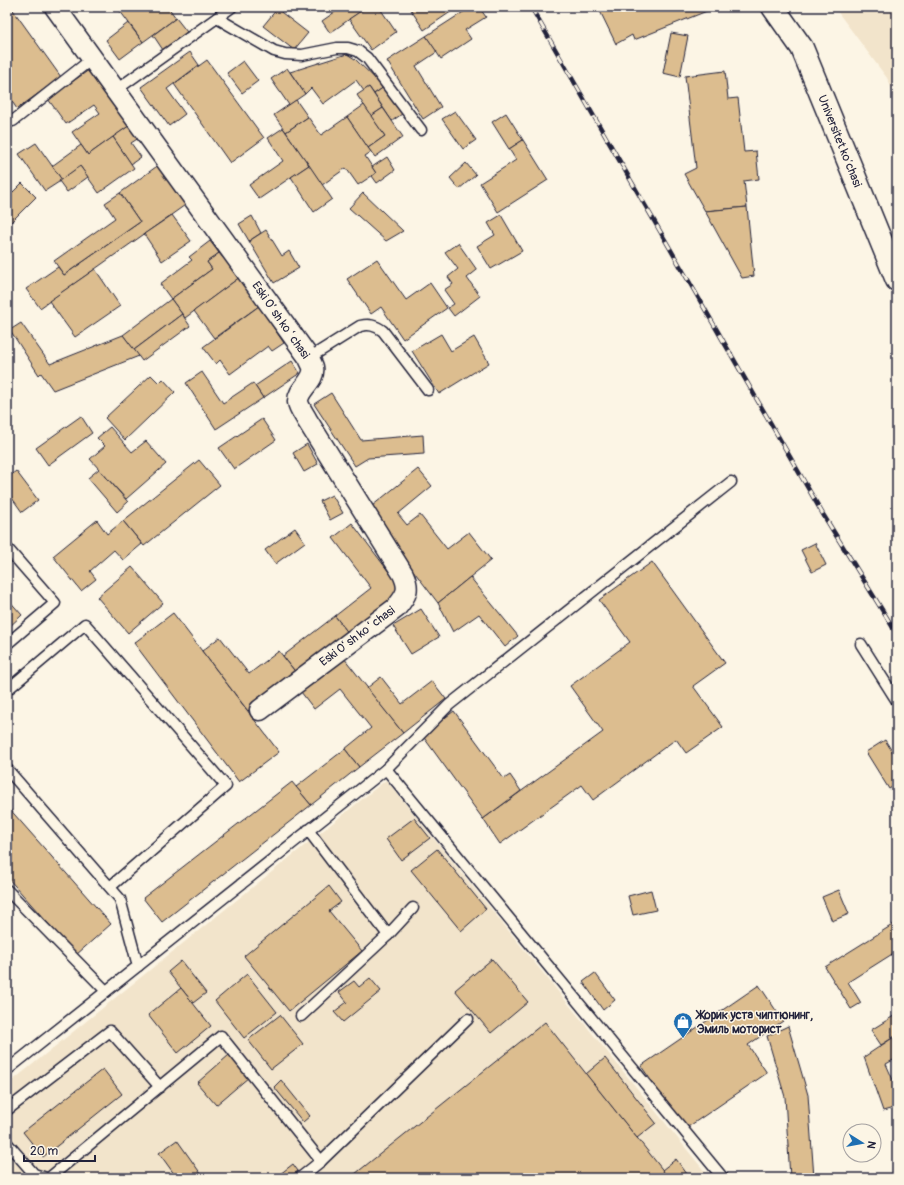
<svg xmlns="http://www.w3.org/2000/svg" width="904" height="1185" font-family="Pangolin,sans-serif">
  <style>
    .built { fill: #f2e4cb }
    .building { fill: #dcbd8f; stroke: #22223b }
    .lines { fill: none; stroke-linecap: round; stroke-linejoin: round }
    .lane-casing { stroke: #22223b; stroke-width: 13 }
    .street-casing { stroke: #22223b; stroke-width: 23 }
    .secondary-casing { stroke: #22223b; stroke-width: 25 }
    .lane { stroke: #fcf5e5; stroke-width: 10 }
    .street { stroke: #fcf5e5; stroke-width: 20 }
    .secondary { stroke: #fcf5e5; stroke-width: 22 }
    .rail-casing { stroke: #22223b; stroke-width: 4.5 }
    .rail { stroke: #fcf5e5; stroke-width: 3; stroke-dasharray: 9; stroke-linecap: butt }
    .labels { text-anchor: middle; stroke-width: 3; stroke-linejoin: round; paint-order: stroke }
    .street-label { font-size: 12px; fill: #22223b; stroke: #fcf5e5 }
    .poi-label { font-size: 12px; font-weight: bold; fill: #22223b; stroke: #fcf5e5; text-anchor: start }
  </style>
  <rect width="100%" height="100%" fill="#fcf5e5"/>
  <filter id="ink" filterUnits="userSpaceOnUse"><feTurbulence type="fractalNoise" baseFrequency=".025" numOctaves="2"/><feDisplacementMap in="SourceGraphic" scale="8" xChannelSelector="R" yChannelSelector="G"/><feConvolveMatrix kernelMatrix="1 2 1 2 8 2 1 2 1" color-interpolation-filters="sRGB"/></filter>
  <g filter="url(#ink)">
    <g class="built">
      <polygon points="834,7 897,7 897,100 887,78"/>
      <polygon points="386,780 710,1178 7,1178 7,1085"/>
    </g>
    <g class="building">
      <polygon points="117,7 168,7 176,18 143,42"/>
      <polygon points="342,7 364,7 365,8 330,33 322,21"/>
      <polygon points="367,7 379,7 396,32 371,50 349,19"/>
      <polygon points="415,7 458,7 424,30 411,10"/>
      <polygon points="471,7 479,7 486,17 465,30 471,39 441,59 426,36"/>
      <polygon points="598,7 717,7 634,40 632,35 616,44"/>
      <polygon points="277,9 308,33 294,50 263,26"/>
      <polygon points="13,10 61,77 17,109 7,94 7,15"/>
      <polygon points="176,18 187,32 163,50 153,35"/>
      <polygon points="128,23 143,42 120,59 106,40"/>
      <polygon points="671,33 688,36 680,77 663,73"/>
      <polygon points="426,36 437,52 416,66 441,107 423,119 387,61"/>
      <polygon points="190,52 199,65 167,89 185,114 169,126 141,87"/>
      <polygon points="347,54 355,59 384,87 374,94 369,87 364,91 356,80 323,104 311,88 305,94 290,72"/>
      <polygon points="207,60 264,138 230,163 174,84"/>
      <polygon points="243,61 258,81 242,93 227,73"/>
      <polygon points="93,67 133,123 88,155 72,132 100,113 94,105 66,124 48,99"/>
      <polygon points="287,68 305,94 289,105 271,79"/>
      <polygon points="725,71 728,99 738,98 744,152 756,151 759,179 744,181 747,207 705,211 684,174 696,168 685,76"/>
      <polygon points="369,87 383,108 371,116 357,95"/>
      <polygon points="384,87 402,114 392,121 374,94"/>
      <polygon points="296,100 308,117 286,132 274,115"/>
      <polygon points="364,105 385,136 368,148 347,117"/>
      <polygon points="383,108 403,137 375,157 368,148 385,136 371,116"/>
      <polygon points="455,111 476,140 463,149 442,119"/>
      <polygon points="506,113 523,140 509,149 492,122"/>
      <polygon points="308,117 321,135 347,117 371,152 365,156 376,173 358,185 346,168 322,185 286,132"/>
      <polygon points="133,123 142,136 131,143 141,157 131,164 113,137"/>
      <polygon points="283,128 309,165 259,199 249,185 283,161 268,138"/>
      <polygon points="113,137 134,168 99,193 80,166 62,180 52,166 81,145 88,155"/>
      <polygon points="523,140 548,180 498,212 480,183 516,160 509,149"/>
      <polygon points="36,143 62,180 45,191 19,154"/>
      <polygon points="387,157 395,170 377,183 372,176 376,173 372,167"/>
      <polygon points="466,163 476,175 459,189 450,178"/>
      <polygon points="160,164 188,203 40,308 26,289 58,267 64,275 140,222 120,193"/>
      <polygon points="309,165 332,199 314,212 291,177"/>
      <polygon points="80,166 88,177 67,192 59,181"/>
      <polygon points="22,183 36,197 7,226 7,198"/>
      <polygon points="120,193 140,222 64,275 54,261 115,218 105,203"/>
      <polygon points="363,193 403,231 386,241 349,208"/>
      <polygon points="747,207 754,276 742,278 705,211"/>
      <polygon points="172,215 191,241 162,261 144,234"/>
      <polygon points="501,215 522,251 491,269 477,246 495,235 488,223"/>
      <polygon points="252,216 261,233 249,241 239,224"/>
      <polygon points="266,230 282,256 289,251 299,268 274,283 249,241"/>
      <polygon points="210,241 219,253 207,262 212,269 171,299 160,284 192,260 189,257"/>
      <polygon points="458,243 477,270 467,278 480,296 454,316 448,308 454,304 444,290 453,284 448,277 458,269 445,252"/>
      <polygon points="219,253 224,259 227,258 240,277 185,318 171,299 212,269 207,262"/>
      <polygon points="377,259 406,300 430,283 447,308 403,339 381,307 371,314 347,279"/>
      <polygon points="95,269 120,306 75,337 49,301"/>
      <polygon points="240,277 259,306 214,338 194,311"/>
      <polygon points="171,299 182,314 134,350 123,335"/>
      <polygon points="259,306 284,343 272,351 268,346 230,374 220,360 216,364 203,347"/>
      <polygon points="182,314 190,326 142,361 134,350"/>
      <polygon points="21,323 50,364 123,335 139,356 53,390 41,373 39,375 10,330"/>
      <polygon points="441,334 451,351 474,337 489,363 439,394 412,351"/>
      <polygon points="292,361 300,373 263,398 255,386"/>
      <polygon points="202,372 223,403 253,383 263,398 216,429 186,383"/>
      <polygon points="151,375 159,383 163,379 175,392 125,440 105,418"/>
      <polygon points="331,393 361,440 423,435 424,454 368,458 355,466 314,404"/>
      <polygon points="81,416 92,433 48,465 36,448"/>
      <polygon points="262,419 276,440 234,469 219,448"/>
      <polygon points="110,427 132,452 146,441 166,464 126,499 90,459 105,446 97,438"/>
      <polygon points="307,444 318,464 304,472 293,453"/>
      <polygon points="199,460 220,485 144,546 123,521"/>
      <polygon points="99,469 128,502 117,512 88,478"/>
      <polygon points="418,469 432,486 398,514 407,525 420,515 447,549 469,532 491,560 438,603 367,510"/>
      <polygon points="16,471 38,500 22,512 7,491 7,478"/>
      <polygon points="332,495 343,513 330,520 320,501"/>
      <polygon points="97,520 107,534 123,521 142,544 123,560 114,550 90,571 96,579 81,591 53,556"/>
      <polygon points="352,523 404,592 349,634 335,616 371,588 333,538"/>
      <polygon points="295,528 305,542 275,564 265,550"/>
      <polygon points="815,543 826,565 812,572 801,550"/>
      <polygon points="652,562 725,663 693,686 723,727 686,753 676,739 593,800 582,785 500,844 483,819 603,732 570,686 630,642 599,600"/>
      <polygon points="132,567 163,603 128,633 97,597"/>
      <polygon points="470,577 518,636 505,647 479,614 453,632 438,603"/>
      <polygon points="7,598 22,615 7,629"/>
      <polygon points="421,609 439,637 411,654 393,626"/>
      <polygon points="173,613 279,752 239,782 134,643"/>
      <polygon points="335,616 349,634 297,674 283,656"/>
      <polygon points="220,637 249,674 279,651 297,674 248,711 202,651"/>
      <polygon points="344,658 403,733 359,767 345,749 371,728 340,689 314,709 301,692"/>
      <polygon points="381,677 402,704 432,681 446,699 403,733 367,688"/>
      <polygon points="454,711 504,779 510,775 521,791 483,819 422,735"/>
      <polygon points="885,740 897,759 897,784 889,789 866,752"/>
      <polygon points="345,749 359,767 311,805 296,787"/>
      <polygon points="292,782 311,805 162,922 143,898"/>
      <polygon points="7,806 111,924 76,955 7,877"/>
      <polygon points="414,818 430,838 401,860 386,839"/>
      <polygon points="437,849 486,909 461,931 411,870"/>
      <polygon points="329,886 341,902 329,911 362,951 289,1011 244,956"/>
      <polygon points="651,890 656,910 633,915 628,896"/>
      <polygon points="839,890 849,914 832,921 822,897"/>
      <polygon points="897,922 897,951 848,982 861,1003 851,1009 825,967"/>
      <polygon points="492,959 528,1002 491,1033 455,990"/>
      <polygon points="181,961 206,993 193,1003 168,972"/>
      <polygon points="595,973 615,1000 603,1010 583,982"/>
      <polygon points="247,974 277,1012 244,1038 215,1001"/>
      <polygon points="370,978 381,991 343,1022 334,1012 347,1002 339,992 354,981 359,987"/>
      <polygon points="759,985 783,1021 748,1045 767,1073 685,1129 641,1066"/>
      <polygon points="181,988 211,1026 178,1053 148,1015"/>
      <polygon points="897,1014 897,1035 881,1045 871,1030"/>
      <polygon points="280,1015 303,1044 271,1069 248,1040"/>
      <polygon points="545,1022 669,1178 350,1178"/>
      <polygon points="788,1026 808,1095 814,1178 790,1178 785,1097 767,1036"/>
      <polygon points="897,1035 897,1058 886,1064 897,1089 897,1107 883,1111 864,1057"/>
      <polygon points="229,1055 249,1077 216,1105 197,1083"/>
      <polygon points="605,1058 656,1123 637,1138 586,1074"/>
      <polygon points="103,1069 122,1094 43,1157 23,1132"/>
      <polygon points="281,1080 310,1116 303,1122 274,1087"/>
      <polygon points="177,1140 201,1174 196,1178 177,1178 159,1153"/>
      <polygon points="676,1159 690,1178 669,1178 662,1170"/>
      <polygon points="293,1164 298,1171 289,1178 275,1178"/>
    </g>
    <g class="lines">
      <g class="lane-casing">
        <g id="lane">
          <polyline points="217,18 274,51 285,54 302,55 337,48 348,48 358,51 367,58 421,130"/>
          <polyline points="116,90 232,7"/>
          <polyline points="13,121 93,58"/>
          <path d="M 309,358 L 360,326 C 369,324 375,325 383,331 L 428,390"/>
          <polyline points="7,548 55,603 7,644"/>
          <polyline points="861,644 897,701"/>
          <polyline points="7,690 85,624 226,786 110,887"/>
          <polyline points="7,769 120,899 138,966"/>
          <polyline points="386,769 449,705 731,482"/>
          <polyline points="308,830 388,935"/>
          <polyline points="7,890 106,991"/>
          <polyline points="301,1016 388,935 413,908"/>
          <polyline points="7,1070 386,769 723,1178"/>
          <polyline points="7,1110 110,1031 160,1087"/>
          <polyline points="7,1143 34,1174 46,1178"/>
          <polyline points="49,1178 221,1036 321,1161"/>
          <polyline points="300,1178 321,1161 468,1019"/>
        </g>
      </g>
      <g class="street-casing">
        <path id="street" d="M 55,7 L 309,358 C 310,361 312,364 313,367 C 316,381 297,389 298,402 C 299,408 304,414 307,420 L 403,574 C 410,589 407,595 396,608 L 260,710"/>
      </g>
      <g class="secondary-casing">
        <polyline id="secondary" points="773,7 802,48 897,280"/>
      </g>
      <use href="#lane" class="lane"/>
      <use href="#street" class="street"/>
      <use href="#secondary" class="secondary"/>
      <g class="rail-casing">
        <polyline id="rail" points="531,7 824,516 897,634"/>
      </g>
      <use href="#rail" class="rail"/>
    </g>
  </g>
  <defs>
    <g id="shop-pin" transform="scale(1)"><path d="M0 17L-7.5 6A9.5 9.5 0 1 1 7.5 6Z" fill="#1f6fb2" stroke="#fcf5e5"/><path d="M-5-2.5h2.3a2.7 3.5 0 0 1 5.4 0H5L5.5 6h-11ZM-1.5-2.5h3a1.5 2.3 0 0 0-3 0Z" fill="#fff"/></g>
  </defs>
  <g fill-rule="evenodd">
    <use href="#shop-pin" x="683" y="1022"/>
  </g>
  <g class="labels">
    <g class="street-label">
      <text transform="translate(840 141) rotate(68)" y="4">Universitet kо‘chasi</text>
      <text transform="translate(281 320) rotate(55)" y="4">Eski Oʻsh koʻchasi</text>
      <text transform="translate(357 636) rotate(-37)" y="4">Eski Oʻsh koʻchasi</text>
    </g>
    <g class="poi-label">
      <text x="697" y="1019">Жорик уста чиптюнинг,<tspan x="697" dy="14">Эмиль моторист</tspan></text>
    </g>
  </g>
  <rect width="904" height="1185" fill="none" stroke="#fcf5e5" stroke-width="24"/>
  <rect x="12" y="12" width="880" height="1161" fill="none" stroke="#22223b" stroke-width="1.5" filter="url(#ink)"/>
  <g transform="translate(862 1143) rotate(101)"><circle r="19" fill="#fcf5e5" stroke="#a5a1a1"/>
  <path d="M0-3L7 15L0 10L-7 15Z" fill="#1f6fb2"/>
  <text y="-6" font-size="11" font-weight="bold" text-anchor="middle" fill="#22223b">N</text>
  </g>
  <path d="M24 1155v6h71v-6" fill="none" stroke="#22223b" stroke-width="2"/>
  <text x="30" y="1155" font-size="12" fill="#22223b" stroke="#fcf5e5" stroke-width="3" paint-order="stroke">20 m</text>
</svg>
